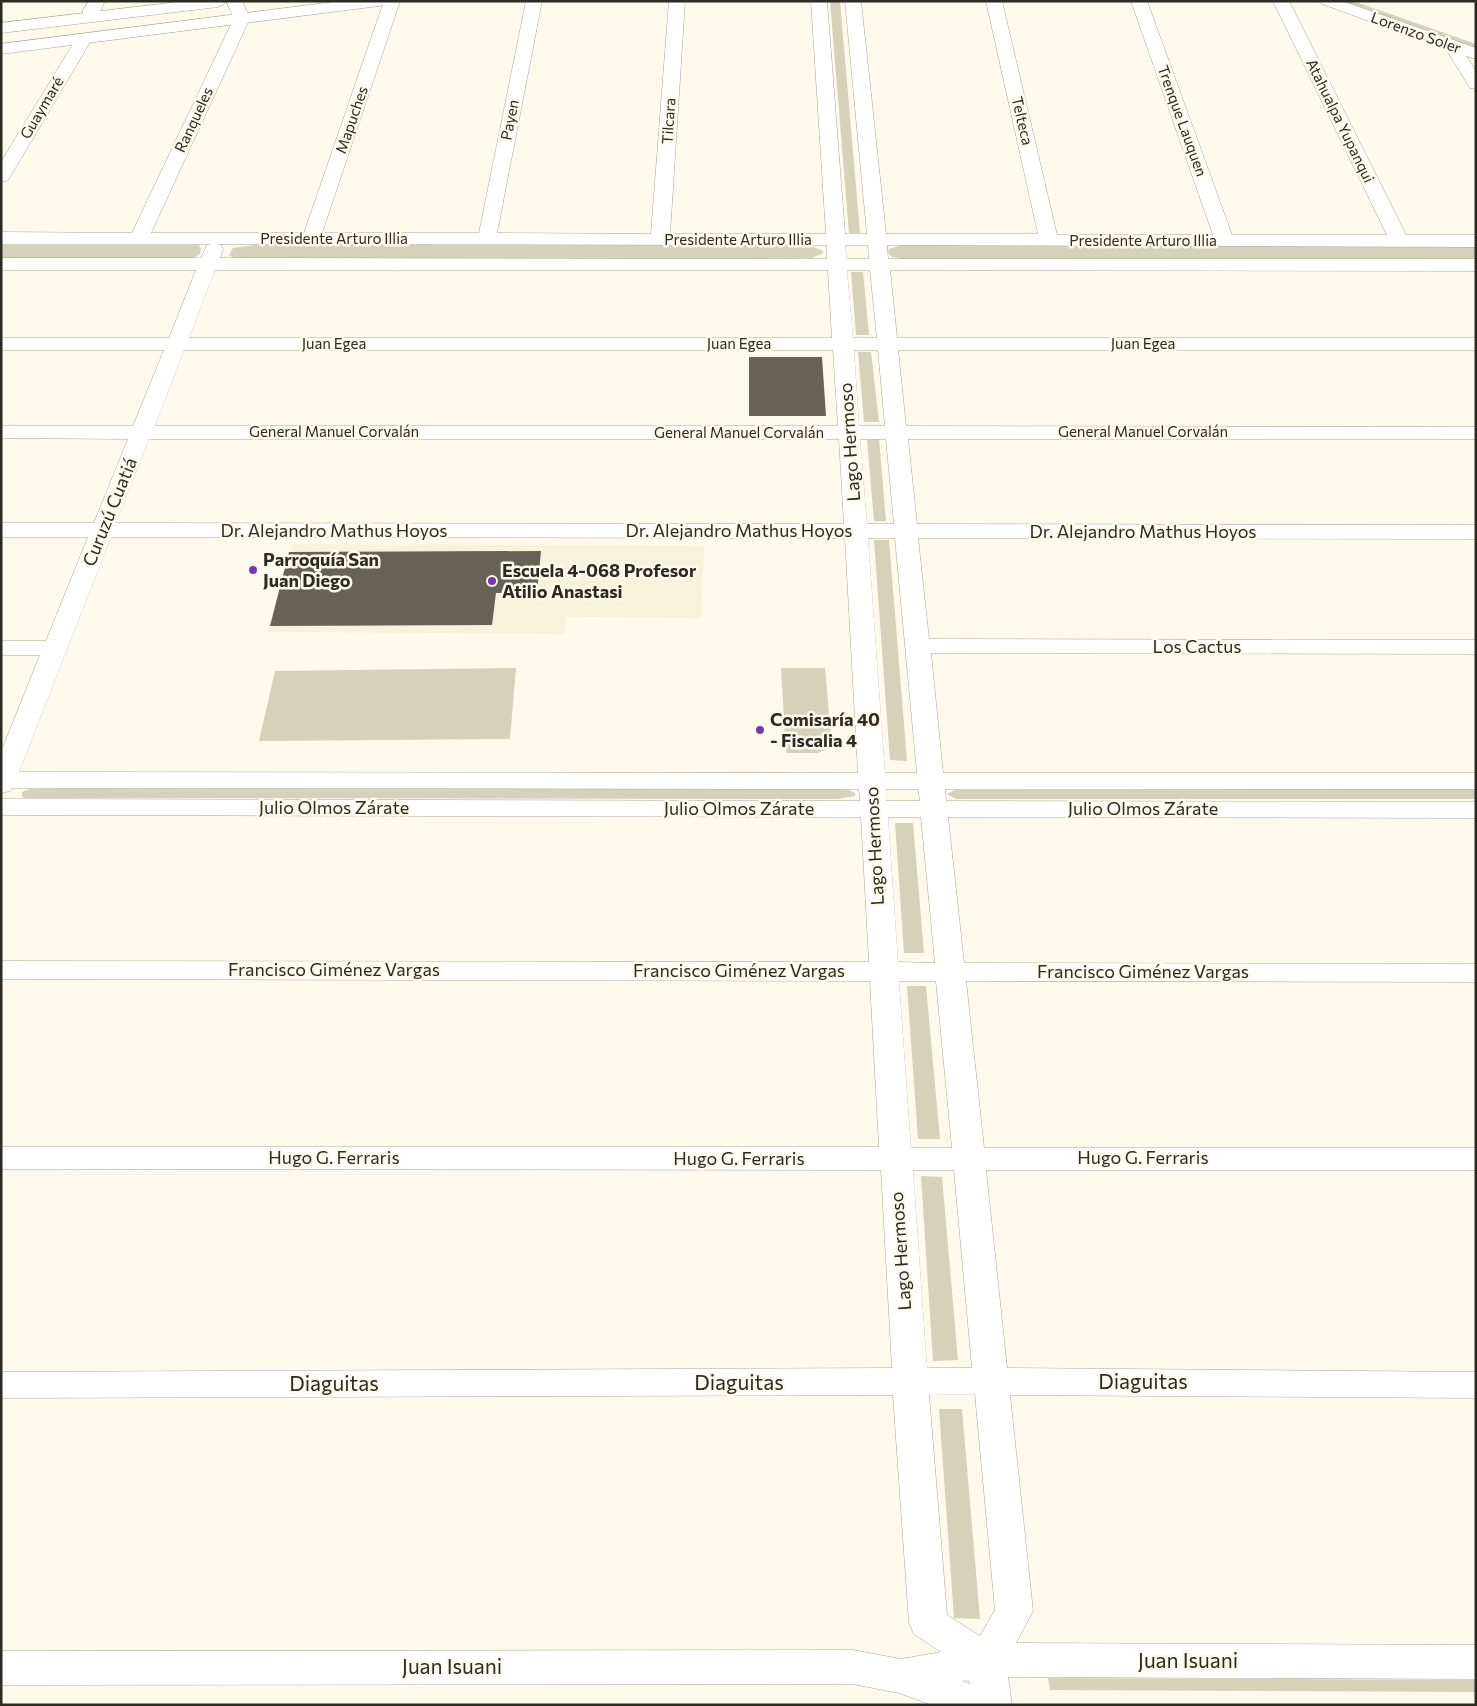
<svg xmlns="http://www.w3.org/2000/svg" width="1477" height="1706" font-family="Commissioner,sans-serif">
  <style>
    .built { fill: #f6f2db }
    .green { fill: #d5d1bb }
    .building { fill: #666356 }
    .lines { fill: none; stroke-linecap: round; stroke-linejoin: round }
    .minor-casing { stroke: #a8a597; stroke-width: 1 }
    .major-casing { stroke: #a8a597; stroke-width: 1 }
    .minor { fill: #fff; fill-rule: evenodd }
    .major { fill: #fff; fill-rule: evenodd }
    .poi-dot { fill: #7439ae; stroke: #fdfaeb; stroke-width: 2 }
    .labels { text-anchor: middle; stroke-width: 5; stroke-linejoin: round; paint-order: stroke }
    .far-street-label { font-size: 15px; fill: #2b2a24; stroke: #fdfaeb }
    .street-label { font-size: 18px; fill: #2b2a24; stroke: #fdfaeb }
    .poi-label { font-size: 18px; font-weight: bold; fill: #2b2a24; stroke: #fdfaeb; text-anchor: start }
    .near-street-label { font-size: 21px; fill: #2b2a24; stroke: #fdfaeb }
  </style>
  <rect width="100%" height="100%" fill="#fdfaeb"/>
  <polygon class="built" points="293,544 704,546 701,618 566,617 564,634 267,632"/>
  <g class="green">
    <polygon points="830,1 840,1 860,233 849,233"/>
    <polygon points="1339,1 1353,1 1476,44 1476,50"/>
    <polygon points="1,245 199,245 201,249 200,254 194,258 1,259"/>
    <polygon points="255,245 809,245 823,251 822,254 811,258 248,259 234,258 229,255 233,248"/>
    <polygon points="902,245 1476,246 1476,260 902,259 892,257 888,253 889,249"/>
    <polygon points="851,272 863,272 869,335 856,335"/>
    <polygon points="858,352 871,352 879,422 864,422"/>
    <polygon points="879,439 886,521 874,521 867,440"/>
    <polygon points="874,540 889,540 907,761 890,760"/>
    <polygon points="516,668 510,739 259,741 275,671"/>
    <polygon points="781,668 825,668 832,748 817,753 786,753"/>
    <polygon points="30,789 837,789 849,790 855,793 855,796 838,799 27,798 22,797 22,792"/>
    <polygon points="1476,789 1476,799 956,799 947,794 955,790"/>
    <polygon points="895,823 913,823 924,953 904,953"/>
    <polygon points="907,986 926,986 940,1139 918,1139"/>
    <polygon points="921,1176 942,1177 958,1360 933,1361"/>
    <polygon points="939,1409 962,1409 980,1619 954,1618"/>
    <polygon points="1048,1678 1476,1680 1476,1692 1050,1690"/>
  </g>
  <g class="building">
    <polygon points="749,357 822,357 826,416 749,416"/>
    <polygon points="541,551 537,593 496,593 492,625 270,626 289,552"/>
  </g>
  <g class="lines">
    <g class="minor-casing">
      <g id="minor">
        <polygon points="89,1 105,1 96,20 84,20 82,17 83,10"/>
        <path d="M 226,1 L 242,1 L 250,18 L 151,233 L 304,233 L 384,1 L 400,1 L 322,233 L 479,233 L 526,1 L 542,1 L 497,233 L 651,234 L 669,1 L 685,1 L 670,234 L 826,234 L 811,1 L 827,1 L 845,234 L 867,234 L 845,1 L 861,1 L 886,234 L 1038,234 L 986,1 L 1002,1 L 1057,235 L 1213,235 L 1131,1 L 1147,1 L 1232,235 L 1387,235 L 1273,1 L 1289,1 L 1406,235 L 1476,235 L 1476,247 L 887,245 L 888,259 L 1476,259 L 1476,271 L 890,270 L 897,338 L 1476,338 L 1476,350 L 898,350 L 906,426 L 1476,427 L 1476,439 L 908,439 L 917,524 L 1476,525 L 1476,539 L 918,538 L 929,639 L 1476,640 L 1476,654 L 931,653 L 943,773 L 1476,773 L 1476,789 L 945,789 L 946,801 L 1476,802 L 1476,818 L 948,817 L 964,963 L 1476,964 L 1476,982 L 966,981 L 984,1148 L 1476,1148 L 1476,1170 L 986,1170 L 1007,1368 L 1476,1372 L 1476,1398 L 1010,1395 L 1033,1611 L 1016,1643 L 1476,1645 L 1476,1679 L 1008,1677 L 1012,1705 L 932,1705 L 899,1693 L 853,1684 L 1,1685 L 1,1651 L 853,1650 L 901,1659 L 941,1652 L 914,1634 L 909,1623 L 893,1395 L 1,1398 L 1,1372 L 892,1368 L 881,1170 L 1,1169 L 1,1147 L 879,1147 L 870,981 L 1,979 L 1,961 L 869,962 L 861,817 L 1,815 L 1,799 L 860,801 L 859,789 L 12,788 L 10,791 L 1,793 L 1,752 L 40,655 L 1,655 L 1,641 L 46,641 L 88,537 L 1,537 L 1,523 L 94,523 L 128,439 L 1,438 L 1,426 L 133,426 L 164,350 L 1,350 L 1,338 L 169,338 L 196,270 L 1,270 L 1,258 L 201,258 L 207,245 L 211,244 L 1,244 L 1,232 L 132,233 L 234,18 ZM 217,244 L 827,245 L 827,259 L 220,258 L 223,249 L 221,245 ZM 845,245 L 868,245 L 869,259 L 847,259 ZM 215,270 L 828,270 L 832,338 L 189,338 ZM 847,270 L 870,270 L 877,338 L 853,338 ZM 184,350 L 833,350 L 838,426 L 155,426 ZM 854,350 L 878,350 L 885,426 L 859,426 ZM 149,439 L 839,439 L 844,524 L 116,523 ZM 860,439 L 886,439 L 894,524 L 867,524 ZM 111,537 L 845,538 L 858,773 L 19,772 ZM 868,538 L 895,538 L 917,773 L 885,773 ZM 886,789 L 918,789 L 920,801 L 886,801 ZM 888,817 L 921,817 L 935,963 L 898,962 ZM 899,981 L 936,981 L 952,1148 L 911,1148 ZM 913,1170 L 954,1170 L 972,1368 L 927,1368 ZM 975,1394 L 995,1610 L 980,1636 L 947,1615 L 929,1395 ZM 969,1680 L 970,1684 L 962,1681 Z"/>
        <polygon points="1319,1 1342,1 1476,48 1476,59 1466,56 1476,71 1476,89 1470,88 1446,49 1322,4"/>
        <polygon points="84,34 90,36 92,39 10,177 7,181 1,182 1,162 76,39 78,36"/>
      </g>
    </g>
    <g class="major-casing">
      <g id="major">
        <polygon points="186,1 226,2 223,5 218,7 1,33 1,23"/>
        <polygon points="341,1 387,1 384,4 379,6 1,54 1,44"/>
      </g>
    </g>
    <use href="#minor" class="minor"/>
    <use href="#major" class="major"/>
  </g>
  <g class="poi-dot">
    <circle cx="253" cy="570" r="5"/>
    <circle cx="492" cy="581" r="5"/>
    <circle cx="760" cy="730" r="5"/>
  </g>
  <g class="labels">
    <g class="far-street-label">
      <text transform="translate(1416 33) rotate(20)" y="5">Lorenzo Soler</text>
      <text transform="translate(42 108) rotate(-59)" y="5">Guaymaré</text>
      <text transform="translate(194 120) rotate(-65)" y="5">Ranqueles</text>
      <text transform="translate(352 120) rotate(-71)" y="5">Mapuches</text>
      <text transform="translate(510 120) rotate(-79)" y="5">Payen</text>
      <text transform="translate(669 121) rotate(-86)" y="5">Tilcara</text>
      <text transform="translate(1022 121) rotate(77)" y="5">Telteca</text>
      <text transform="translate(1182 121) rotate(70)" y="5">Trenque Lauquen</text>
      <text transform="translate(1340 121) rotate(64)" y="5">Atahualpa Yupanqui</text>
      <text x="334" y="244">Presidente Arturo Illia</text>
      <text x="738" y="245">Presidente Arturo Illia</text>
      <text x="1143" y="246">Presidente Arturo Illia</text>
      <text x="334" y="349">Juan Egea</text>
      <text x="739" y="349">Juan Egea</text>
      <text x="1143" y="349">Juan Egea</text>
      <text x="334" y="437">General Manuel Corvalán</text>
      <text x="1143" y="437">General Manuel Corvalán</text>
      <text x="739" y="438">General Manuel Corvalán</text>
    </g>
    <g class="street-label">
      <text transform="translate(850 442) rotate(-94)" y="6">Lago Hermoso</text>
      <text transform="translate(110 512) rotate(-68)" y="6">Curuzú Cuatiá</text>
      <text x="334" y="537">Dr. Alejandro Mathus Hoyos</text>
      <text x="739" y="537">Dr. Alejandro Mathus Hoyos</text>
      <text x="1143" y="538">Dr. Alejandro Mathus Hoyos</text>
      <text x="1197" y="653">Los Cactus</text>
      <text x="334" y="814">Julio Olmos Zárate</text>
      <text x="739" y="815">Julio Olmos Zárate</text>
      <text x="1143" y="815">Julio Olmos Zárate</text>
      <text transform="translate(875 846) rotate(-93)" y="6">Lago Hermoso</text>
      <text x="334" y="976">Francisco Giménez Vargas</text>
      <text x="739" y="977">Francisco Giménez Vargas</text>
      <text x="1143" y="978">Francisco Giménez Vargas</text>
      <text x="334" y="1164">Hugo G. Ferraris</text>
      <text x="1143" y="1164">Hugo G. Ferraris</text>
      <text x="739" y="1165">Hugo G. Ferraris</text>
      <text transform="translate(901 1251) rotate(-94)" y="6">Lago Hermoso</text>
    </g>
    <g class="poi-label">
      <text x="263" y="566">Parroquía San<tspan x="263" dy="21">Juan Diego</tspan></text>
      <text x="502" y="577">Escuela 4-068 Profesor<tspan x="502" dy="21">Atilio Anastasi</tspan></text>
      <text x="770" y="726">Comisaría 40<tspan x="770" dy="21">- Fiscalia 4</tspan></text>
    </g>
    <g class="near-street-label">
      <text x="1143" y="1389">Diaguitas</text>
      <text x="739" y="1390">Diaguitas</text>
      <text x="334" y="1391">Diaguitas</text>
      <text x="1188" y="1668">Juan Isuani</text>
      <text x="452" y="1674">Juan Isuani</text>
    </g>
  </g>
  <rect width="1477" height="1706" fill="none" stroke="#2b2a24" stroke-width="5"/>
</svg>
